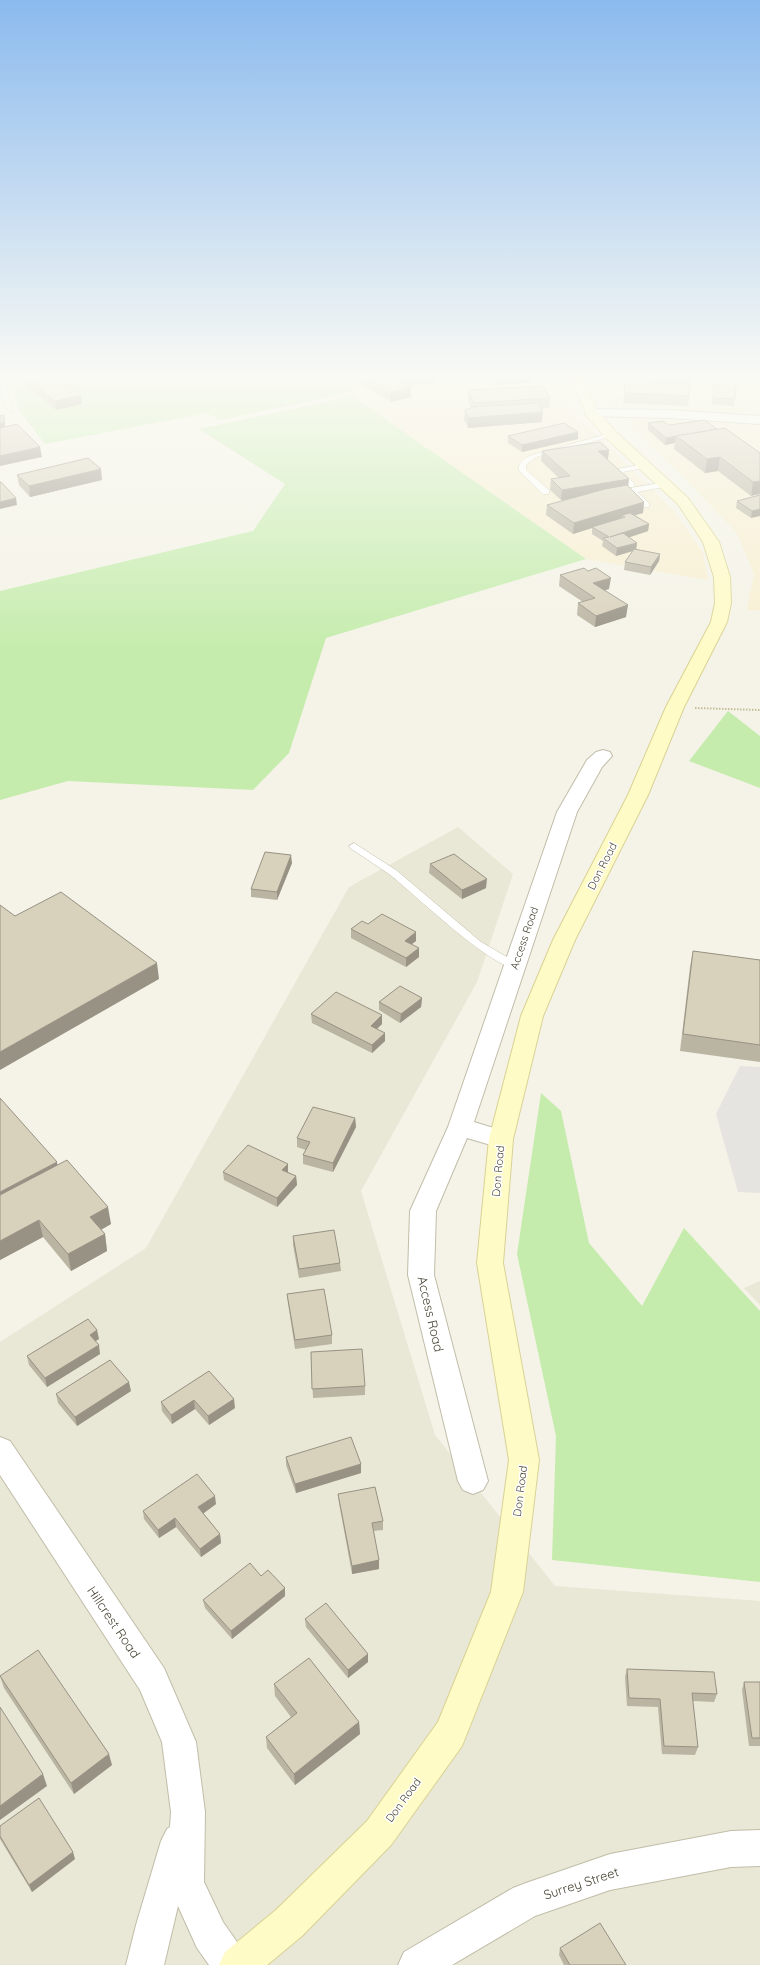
<svg xmlns="http://www.w3.org/2000/svg" width="760" height="1965" font-family="Quicksand,sans-serif">
  <style>
    .residential { fill: #e9e7d5 }
    .commercial { fill: #f8efd1 }
    .green { fill: #c5ecad }
    .parking { fill: #e6e4e0 }
    .lines { fill: none; stroke-linecap: round; stroke-linejoin: round }
    .lane-casing { stroke: #c1bda9; stroke-width: 1 }
    .street-casing { stroke: #c1bda9; stroke-width: 2 }
    .secondary-casing { stroke: #d9d294; stroke-width: 2 }
    .path { stroke: #c4bd99; stroke-width: 2; stroke-dasharray: 1.5 1.5; stroke-linecap: butt }
    .lane { fill: #fff; fill-rule: evenodd }
    .street { fill: #fff; fill-rule: evenodd }
    .secondary { fill: #fffbc7; fill-rule: evenodd }
    .wall { fill: #bab4a2 }
    .shaded-wall { fill: #979284 }
    .building { fill: #d8d1bc; stroke: #979284 }
    .labels { text-anchor: middle; stroke-width: 3; stroke-linejoin: round; paint-order: stroke }
    .street-label { font-size: 11px; fill: #494535; stroke: #fff }
    .near-street-label { font-size: 13px; fill: #494535; stroke: #fff }
  </style>
  <rect width="100%" height="100%" fill="#f5f3e7"/>
  <g class="residential">
    <polygon points="458,827 513,874 477,982 361,1191 435,1435 555,1586 760,1601 760,1965 0,1965 0,1342 146,1248 349,887"/>
    <polygon points="760,1281 760,1305 744,1288"/>
  </g>
  <g class="commercial">
    <polygon points="332,375 554,375 576,415 675,512 703,553 708,580 586,559 352,396 356,391"/>
    <polygon points="591,375 760,375 760,610 747,610 754,574 737,533 683,477 590,386"/>
  </g>
  <g class="green">
    <polygon points="11,375 332,375 356,391 220,420 207,413 45,444 18,409"/>
    <polygon points="352,396 586,559 326,638 289,753 253,790 68,781 0,800 0,591 253,531 285,484 199,429"/>
    <polygon points="728,711 760,736 760,788 689,761"/>
    <polygon points="541,1093 561,1111 589,1243 642,1306 684,1228 760,1311 760,1582 552,1560 556,1436 517,1254"/>
  </g>
  <polygon class="parking" points="740,1066 760,1067 760,1193 738,1192 716,1114"/>
  <g class="lines">
    <g class="lane-casing">
      <g id="lane">
        <polygon points="0,375 3,377 13,412 8,411 0,387"/>
        <path d="M 611,433 L 613,434 L 613,436 L 536,457 L 526,465 L 526,470 L 549,490 L 549,494 L 543,494 L 519,471 C 518,462 524,458 532,455 Z"/>
        <polygon points="646,464 648,465 648,467 623,472 634,483 634,487 628,487 615,472 617,469"/>
        <polygon points="666,482 670,484 669,486 637,492 649,503 649,507 643,507 629,492 631,488"/>
        <path d="M 354,843 L 396,870 L 481,942 L 519,964 L 520,966 L 519,968 C 497,974 410,890 389,874 C 376,865 363,857 350,848 L 349,846 Z"/>
      </g>
    </g>
    <g class="street-casing">
      <g id="street">
        <polygon points="592,409 669,410 760,416 760,424 669,418 587,416 585,413 587,410"/>
        <polygon points="603,750 610,752 612,756 602,767 577,812 474,1122 510,1133 513,1139 510,1145 501,1148 467,1138 436,1211 434,1275 488,1481 483,1490 473,1494 463,1490 458,1481 408,1275 410,1211 448,1127 557,812 587,760 596,752"/>
        <polygon points="0,1437 10,1441 164,1668 196,1742 205,1812 204,1882 223,1922 244,1952 250,1965 209,1965 197,1948 178,1906 164,1965 126,1965 136,1925 161,1841 167,1829 170,1827 171,1812 162,1742 140,1690 0,1475"/>
        <polygon points="760,1830 760,1866 731,1867 610,1890 535,1916 452,1965 398,1965 404,1952 513,1888 526,1883 610,1854 731,1831"/>
      </g>
    </g>
    <g class="secondary-casing">
      <polygon id="secondary" points="570,375 582,375 598,412 616,432 688,498 719,542 730,577 731,603 727,622 684,707 648,795 575,940 543,1016 513,1139 503,1263 539,1460 523,1592 462,1746 391,1845 302,1936 267,1965 219,1965 225,1952 276,1910 367,1821 438,1722 491,1592 509,1460 477,1263 489,1139 521,1016 553,940 628,795 666,707 711,622 715,603 714,577 703,542 678,504 606,438 587,416"/>
    </g>
    <polyline class="path" points="695,708 760,710"/>
    <use href="#lane" class="lane"/>
    <use href="#street" class="street"/>
    <use href="#secondary" class="secondary"/>
  </g>
  <g class="wall">
    <polygon points="361,375 435,375 434,384 415,385 409,386 411,387 411,397 391,402 361,384"/>
    <polygon points="490,375 531,375 531,382 496,385 490,376"/>
    <polygon points="624,375 692,375 690,392 688,406 623,403 625,383 624,383"/>
    <polygon points="715,375 735,399 734,406 712,404"/>
    <polygon points="24,376 81,395 82,404 56,410 26,386"/>
    <polygon points="468,390 550,398 549,408 542,409 542,422 468,428 464,420 465,410 471,407 468,400"/>
    <polygon points="648,423 669,425 717,429 760,453 751,496 718,471 705,473 674,449 675,443 665,445 648,430"/>
    <polygon points="508,436 578,439 522,452 508,443"/>
    <polygon points="542,451 628,486 644,502 643,513 635,515 649,524 648,531 629,537 637,543 636,549 660,554 659,561 650,575 624,570 625,562 633,551 616,556 602,546 603,541 592,534 592,528 573,534 546,515 547,505 564,500 561,500 550,490 551,479 559,478 541,461"/>
    <polygon points="17,475 102,480 30,497 19,485"/>
    <polygon points="760,495 751,518 736,508 737,501"/>
    <polygon points="560,575 609,589 604,590 626,617 595,627 577,615 578,603 583,602 559,586"/>
    <polygon points="292,863 277,900 251,897 251,889"/>
    <polygon points="430,864 486,888 462,899 429,873"/>
    <polygon points="368,924 416,932 416,941 412,944 419,957 406,967 351,938 351,929"/>
    <polygon points="693,951 760,960 760,1062 680,1051 690,967"/>
    <polygon points="422,998 421,1007 400,1023 379,1010 379,1002"/>
    <polygon points="311,1014 382,1015 382,1024 377,1029 385,1033 385,1041 372,1053 312,1023"/>
    <polygon points="355,1118 356,1127 333,1172 303,1164 303,1155 306,1150 297,1147 297,1138"/>
    <polygon points="288,1164 288,1172 296,1176 297,1185 277,1207 224,1180 223,1172"/>
    <polygon points="57,1165 111,1224 101,1230 105,1234 107,1251 71,1271 43,1237 0,1260"/>
    <polygon points="293,1236 340,1263 341,1271 299,1278 293,1245"/>
    <polygon points="287,1294 332,1335 332,1344 295,1349 288,1303"/>
    <polygon points="99,1339 95,1341 100,1354 47,1387 29,1365 27,1356"/>
    <polygon points="311,1352 365,1386 365,1395 313,1398"/>
    <polygon points="209,1371 235,1408 209,1425 195,1409 172,1424 162,1411 161,1402"/>
    <polygon points="131,1391 77,1426 58,1403 56,1394"/>
    <polygon points="286,1457 361,1473 296,1493 286,1465"/>
    <polygon points="338,1494 383,1521 383,1530 373,1531 379,1569 352,1574 339,1503"/>
    <polygon points="216,1504 203,1513 220,1534 221,1543 201,1557 176,1527 159,1538 144,1519 143,1511"/>
    <polygon points="261,1576 285,1596 232,1639 205,1608 203,1600"/>
    <polygon points="305,1619 368,1654 368,1662 348,1678 306,1627"/>
    <polygon points="627,1669 717,1694 714,1702 693,1701 698,1747 695,1755 662,1754 658,1707 627,1706 625,1677"/>
    <polygon points="0,1676 112,1765 74,1794 4,1688"/>
    <polygon points="744,1682 760,1682 760,1746 749,1746 742,1690"/>
    <polygon points="274,1684 359,1722 360,1734 295,1785 267,1748 266,1737 291,1717 275,1696"/>
    <polygon points="0,1826 75,1859 32,1892 0,1839"/>
    <polygon points="560,1948 626,1965 564,1965 559,1955"/>
  </g>
  <g class="shaded-wall">
    <polygon points="415,375 415,385 398,388 398,379"/>
    <polygon points="531,375 531,382 496,385 496,378"/>
    <polygon points="411,387 411,397 391,402 391,392"/>
    <polygon points="81,395 82,404 56,410 55,401"/>
    <polygon points="543,412 542,422 468,428 468,418"/>
    <polygon points="4,415 5,422 5,430 0,430 0,423"/>
    <polygon points="578,432 578,439 522,452 522,445"/>
    <polygon points="676,436 675,443 665,445 666,438"/>
    <polygon points="40,447 42,457 0,466 0,456"/>
    <polygon points="609,450 608,460 598,451"/>
    <polygon points="720,457 718,471 705,473 707,459"/>
    <polygon points="101,469 102,480 30,497 29,486"/>
    <polygon points="629,479 628,489 561,500 562,490"/>
    <polygon points="760,481 760,494 751,496 753,482"/>
    <polygon points="16,498 17,505 0,509 0,502"/>
    <polygon points="644,502 643,513 625,518 625,517 622,515 622,519 592,527 592,528 573,534 574,523"/>
    <polygon points="760,509 760,516 751,518 752,511"/>
    <polygon points="649,524 648,531 610,544 610,537"/>
    <polygon points="637,543 636,550 616,556 617,548"/>
    <polygon points="660,554 659,561 650,575 651,567"/>
    <polygon points="611,578 609,589 592,594 593,583"/>
    <polygon points="628,605 626,617 595,627 596,616"/>
    <polygon points="291,855 292,863 277,900 277,892"/>
    <polygon points="487,879 486,888 462,899 462,890"/>
    <polygon points="416,932 416,941 405,949 405,941"/>
    <polygon points="419,948 419,957 406,967 406,958"/>
    <polygon points="157,963 159,979 0,1070 0,1052"/>
    <polygon points="422,998 421,1007 400,1023 401,1014"/>
    <polygon points="382,1015 382,1024 371,1034 371,1026"/>
    <polygon points="385,1033 385,1041 372,1053 372,1045"/>
    <polygon points="355,1118 356,1127 333,1172 333,1163"/>
    <polygon points="57,1162 59,1175 0,1206 0,1192"/>
    <polygon points="288,1164 288,1173 282,1170"/>
    <polygon points="296,1176 297,1185 277,1207 277,1198"/>
    <polygon points="108,1207 111,1224 93,1234 90,1217"/>
    <polygon points="39,1220 43,1237 0,1260 0,1241"/>
    <polygon points="105,1234 107,1251 71,1271 68,1254"/>
    <polygon points="97,1330 99,1339 91,1344 90,1335"/>
    <polygon points="99,1345 100,1354 47,1387 45,1378"/>
    <polygon points="129,1382 131,1391 77,1426 75,1417"/>
    <polygon points="234,1399 235,1408 209,1425 208,1416"/>
    <polygon points="194,1400 195,1409 172,1424 171,1415"/>
    <polygon points="361,1464 361,1473 296,1493 295,1484"/>
    <polygon points="215,1496 216,1504 200,1516 198,1507"/>
    <polygon points="175,1518 176,1527 159,1538 158,1530"/>
    <polygon points="220,1534 221,1543 201,1557 200,1549"/>
    <polygon points="379,1560 379,1569 352,1574 352,1566"/>
    <polygon points="285,1588 285,1596 232,1639 231,1631"/>
    <polygon points="368,1654 368,1662 348,1678 348,1670"/>
    <polygon points="359,1722 360,1734 295,1785 294,1774"/>
    <polygon points="109,1754 112,1765 74,1794 71,1783"/>
    <polygon points="43,1774 47,1786 0,1820 0,1806"/>
    <polygon points="73,1852 75,1859 32,1892 29,1885"/>
  </g>
  <g class="building">
    <polygon points="27,375 56,375 81,395 55,401 24,376"/>
    <polygon points="363,375 414,375 398,379 411,387 391,392"/>
    <polygon points="494,375 530,375 496,378"/>
    <polygon points="639,375 692,375 691,382 639,378"/>
    <polygon points="715,375 737,375 735,399 713,398"/>
    <polygon points="625,380 690,383 689,396 624,393"/>
    <polygon points="543,386 550,398 474,403 468,390"/>
    <polygon points="539,403 543,412 468,418 465,410 473,407"/>
    <polygon points="4,415 4,423 0,423 0,416"/>
    <polygon points="705,420 717,429 666,438 648,423 663,421 669,425"/>
    <polygon points="564,423 578,432 522,445 508,436"/>
    <polygon points="17,424 40,447 0,456 0,428"/>
    <polygon points="725,428 760,453 760,481 753,482 720,457 707,459 676,436"/>
    <polygon points="600,442 609,450 598,451 629,479 562,490 551,479 570,476 542,451"/>
    <polygon points="88,458 101,469 29,486 17,475"/>
    <polygon points="0,482 1,482 16,498 0,502"/>
    <polygon points="627,485 644,502 574,523 547,505 605,489"/>
    <polygon points="760,495 760,509 752,511 737,501"/>
    <polygon points="630,513 649,524 610,537 623,533 637,543 617,548 603,538 609,537 592,527 625,517 622,515"/>
    <polygon points="634,549 660,554 651,567 625,562"/>
    <polygon points="584,568 588,571 596,568 611,578 593,583 628,605 596,616 578,603 595,598 560,575"/>
    <polygon points="265,852 291,855 277,892 251,889"/>
    <polygon points="454,854 487,879 462,890 430,864"/>
    <polygon points="61,892 157,963 0,1052 0,905 15,916"/>
    <polygon points="382,914 416,932 405,941 419,948 406,958 351,929 362,921 368,924"/>
    <polygon points="693,951 760,960 760,1045 683,1034"/>
    <polygon points="400,986 422,998 401,1014 379,1002"/>
    <polygon points="336,992 382,1015 371,1026 385,1033 372,1045 311,1014"/>
    <polygon points="0,1098 57,1162 0,1192"/>
    <polygon points="313,1107 355,1118 333,1163 303,1155 310,1142 297,1138"/>
    <polygon points="248,1145 288,1164 282,1170 296,1176 277,1198 223,1172"/>
    <polygon points="67,1160 108,1207 90,1217 105,1234 68,1254 39,1220 0,1241 0,1195"/>
    <polygon points="334,1230 340,1263 299,1269 293,1236"/>
    <polygon points="324,1289 332,1335 295,1340 287,1294"/>
    <polygon points="88,1319 97,1330 90,1335 99,1345 45,1378 27,1356"/>
    <polygon points="362,1349 365,1386 312,1389 311,1352"/>
    <polygon points="110,1360 129,1382 75,1417 56,1394"/>
    <polygon points="209,1371 234,1399 208,1416 194,1400 171,1415 161,1402"/>
    <polygon points="351,1437 361,1464 295,1484 286,1457"/>
    <polygon points="197,1474 215,1496 198,1507 220,1534 200,1549 175,1518 158,1530 143,1511"/>
    <polygon points="375,1487 383,1521 372,1523 379,1560 352,1566 338,1494"/>
    <polygon points="250,1563 261,1576 268,1570 285,1588 231,1631 203,1600"/>
    <polygon points="326,1603 368,1654 348,1670 305,1619"/>
    <polygon points="38,1650 109,1754 71,1783 0,1676"/>
    <polygon points="309,1658 359,1722 294,1774 266,1737 297,1713 274,1684"/>
    <polygon points="627,1669 714,1672 717,1694 692,1693 698,1747 664,1746 660,1699 629,1698"/>
    <polygon points="744,1682 760,1682 760,1738 752,1738"/>
    <polygon points="0,1707 43,1774 0,1806"/>
    <polygon points="39,1798 73,1852 29,1885 0,1836 0,1826"/>
    <polygon points="600,1923 626,1965 570,1965 560,1948"/>
  </g>
  <linearGradient id="sky" x2="0" y2="1"><stop stop-color="#8bbaee"/><stop offset="0.58" stop-color="#fafaf4"/><stop offset="1" stop-color="#fafaf4" stop-opacity="0"/></linearGradient>
  <rect width="760" height="650" fill="url(#sky)"/>
  <g class="labels">
    <g class="street-label">
      <text transform="translate(602 866) rotate(-63)" y="4">Don Road</text>
      <text transform="translate(524 938) rotate(-71)" y="4">Access Road</text>
      <text transform="translate(498 1171) rotate(-85)" y="4">Don Road</text>
      <text transform="translate(520 1491) rotate(-83)" y="4">Don Road</text>
      <text transform="translate(403 1800) rotate(-54)" y="4">Don Road</text>
    </g>
    <g class="near-street-label">
      <text transform="translate(431 1314) rotate(77)" y="5">Access Road</text>
      <text transform="translate(114 1622) rotate(56)" y="5">Hillcrest Road</text>
      <text transform="translate(581 1883) rotate(-18)" y="5">Surrey Street</text>
    </g>
  </g>
</svg>
